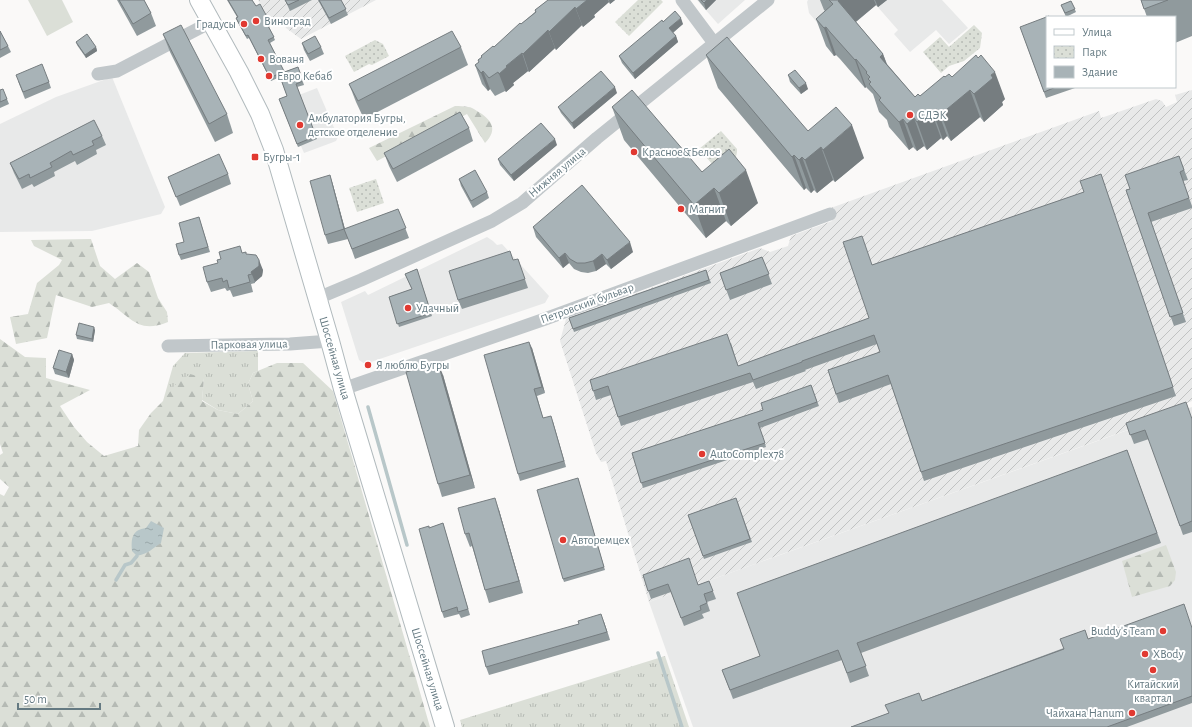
<svg xmlns="http://www.w3.org/2000/svg" width="1192" height="727" font-family="'Alegreya Sans',sans-serif">
  <style>
    .built { fill: #e8e9e9 }
    .industrial { fill: url(#industrial-furrows) }
    .grass { fill: url(#grass-tufts) }
    .forest { fill: url(#forest-firs) }
    .park { fill: url(#park-dots) }
    .pitch { fill: #dbdfd7 }
    .water { fill: url(#water-ripples) }
    .lines { fill: none; stroke-linecap: round; stroke-linejoin: round }
    .stream { stroke: #b8c7c9; stroke-width: 3.5 }
    .secondary-casing { stroke: #b1babd; stroke-width: 20 }
    .street { stroke: #c1c7ca; stroke-width: 13 }
    .secondary { stroke: #fff; stroke-width: 18 }
    .wall { fill: #909a9d }
    .shaded-wall { fill: #767d80 }
    .building { fill: #a8b3b7; stroke: #767d80 }
    .poi-dot { fill: #e13931; stroke: #fff; stroke-width: 1.5 }
    .labels { text-anchor: middle; stroke-width: 4; stroke-linejoin: round; paint-order: stroke }
    .poi-label { font-size: 12px; fill: #657a82; stroke: #fff; text-anchor: start }
    .street-label { font-size: 12px; fill: #657a82; stroke: #fff }
  </style>
  <defs>
    <pattern id="industrial-furrows" width="10" height="10" patternUnits="userSpaceOnUse"><rect width="10" height="10" fill="#e8e9e9"/><path d="M-1 1l2-2M0 10L10 0M9 11l2-2" fill="none" stroke="#c0c2c2"/></pattern>
    <pattern id="grass-tufts" width="24" height="20" patternUnits="userSpaceOnUse"><rect width="24" height="20" fill="#dbdfd7"/><path d="M3 7l-1-3M5 7V3M7 7l1-3M15 17l-1-3M17 17v-4M19 17l1-3" fill="none" stroke="#b5bab4"/></pattern>
    <pattern id="forest-firs" width="22" height="20" patternUnits="userSpaceOnUse"><rect width="22" height="20" fill="#dbdfd7"/><path d="M5 1l3.5 6h-7zM16 11l3.5 6h-7z" fill="#b5bab4"/></pattern>
    <pattern id="park-dots" width="8" height="8" patternUnits="userSpaceOnUse"><rect width="8" height="8" fill="#dbdfd7"/><path d="M2 2h.1M6 6h.1" fill="none" stroke="#b5bab4" stroke-width="1.8" stroke-linecap="round"/></pattern>
    <pattern id="water-ripples" width="26" height="14" patternUnits="userSpaceOnUse"><rect width="26" height="14" fill="#b8c7c9"/><path d="M2 4q2-2 4 0t4 0M15 11q2-2 4 0t4 0" fill="none" stroke="#99a7a9"/></pattern>
  </defs>
  <rect width="100%" height="100%" fill="#faf9f8"/>
  <g class="built">
    <polygon points="697,0 745,0 718,24"/>
    <polygon points="808,0 942,0 968,28 949,44 936,30 910,52 894,34 898,30 876,5 833,41 809,13 807,2"/>
    <polygon points="112,77 165,207 161,214 92,231 0,232 0,124 56,97"/>
    <polygon points="317,88 338,137 336,141 331,143 304,153 301,146 298,147 281,102"/>
    <polygon points="487,237 493,241 497,245 502,244 549,296 545,303 365,364 359,360 341,302 365,291 368,295"/>
    <polygon points="1192,407 1192,727 693,727 649,602"/>
  </g>
  <g class="industrial">
    <polygon points="258,0 376,0 301,39 286,28 284,23 274,27"/>
    <polygon points="1192,90 1192,401 1182,405 1183,410 649,602 606,461 601,462 596,453 560,341 566,319 760,248 770,252 788,246 791,236 832,221 828,209 1099,111 1101,118 1156,99 1162,101 1166,107 1177,102 1175,95"/>
  </g>
  <g class="grass">
    <polygon points="258,351 258,371 253,373 248,384 253,401 238,414 218,410 202,400 204,378 163,401 173,366 185,353"/>
    <polygon points="665,656 689,727 462,727 460,720"/>
  </g>
  <g class="forest">
    <path d="M 455,106 C 459,106 464,106 468,107 C 471,107 474,109 477,111 C 491,119 499,129 485,143 L 467,114 L 377,161 L 369,148 Z"/>
    <path d="M 91,239 L 100,266 L 115,279 L 137,263 L 149,272 L 158,298 L 167,312 L 168,322 C 138,334 132,318 109,303 L 92,307 L 56,295 L 47,338 L 16,344 L 10,317 L 28,314 L 37,283 L 59,265 L 62,260 L 34,246 L 31,240 Z"/>
    <polygon points="0,337 0,339 25,357 46,358 46,378 90,390 60,406 74,427 87,442 104,456 138,446 139,430 151,413 163,401 175,385 190,374 204,378 202,401 218,410 238,414 253,401 248,384 253,373 277,363 303,363 333,391 430,727 0,727 0,494 4,496 9,487 0,479 0,455 3,453 0,444"/>
    <polygon points="1166,545 1176,572 1175,580 1170,586 1132,597 1122,561"/>
  </g>
  <g class="park">
    <polygon points="638,0 661,0 663,2 629,36 615,22"/>
    <polygon points="974,25 982,33 980,48 964,61 949,66 941,73 923,52 940,37 949,47"/>
    <polygon points="375,40 383,44 389,56 372,65 369,64 354,72 345,56"/>
    <polygon points="721,131 737,149 737,152 736,157 713,165 699,149"/>
    <polygon points="376,179 384,203 357,212 349,188"/>
  </g>
  <polygon class="pitch" points="28,0 62,0 73,22 47,36"/>
  <path class="water" d="M 151,521 L 164,528 L 161,543 C 151,549 150,553 137,556 L 132,551 C 131,538 132,530 146,528 Z"/>
  <g class="lines">
    <g class="stream">
      <polyline points="368,407 407,545"/>
      <polyline points="116,580 125,565 131,563 137,556"/>
      <polyline points="658,653 682,727"/>
    </g>
    <g class="secondary-casing">
      <polyline id="secondary" points="199,0 239,72 260,114 274,150 330,341 343,389 445,727"/>
    </g>
    <g class="street">
      <polyline points="682,0 714,43"/>
      <polyline points="98,74 117,71 211,22"/>
      <polyline points="318,298 361,280 492,221 522,203 597,138 768,0"/>
      <polyline points="168,346 290,344 330,341"/>
      <polyline points="343,389 545,319 830,214"/>
    </g>
    <use href="#secondary" class="secondary"/>
  </g>
  <g class="wall">
    <polygon points="117,0 144,0 151,13 156,26 137,36"/>
    <polygon points="227,0 252,0 256,6 270,22 271,25 269,27 275,40 270,43 284,72 298,67 304,85 297,87 317,139 298,147 279,99 287,96 280,77 271,81 249,38 247,39 237,21 236,18 237,17"/>
    <polygon points="285,0 312,0 290,11"/>
    <polygon points="318,0 341,0 348,15 331,24"/>
    <polygon points="548,0 615,0 610,4 609,2 594,15 595,17 583,27 582,25 556,50 555,48 529,72 528,71 513,83 514,85 506,92 505,91 495,96 490,89 488,91 482,84 475,65 479,62 478,60 482,57 481,56 494,47 535,12 535,10"/>
    <polygon points="698,0 716,0 706,10"/>
    <polygon points="820,0 887,0 878,7 876,5 856,22 883,54 887,64 915,97 920,96 945,77 952,77 1005,99 1002,102 1003,105 984,122 980,117 951,141 947,136 943,140 941,138 927,150 924,146 917,151 913,147 909,150 889,127 887,120 879,112 873,94 866,87 865,88 840,59 836,55 834,56 826,46 816,19 825,11 824,10"/>
    <polygon points="1141,0 1192,0 1192,36 1175,43 1175,17 1147,17"/>
    <polygon points="1071,1 1076,12 1066,17 1061,5"/>
    <polygon points="663,22 683,24 673,33 676,36 678,42 635,79 622,63 619,56"/>
    <polygon points="1020,27 1047,87 1074,87 1075,88 1046,98"/>
    <polygon points="0,31 8,46 11,52 0,58"/>
    <polygon points="163,34 227,114 233,133 215,142 170,52"/>
    <polygon points="76,42 96,47 97,51 86,58 77,45"/>
    <polygon points="302,43 321,47 324,54 310,61 304,50"/>
    <polygon points="461,47 468,65 364,119 356,102 349,84"/>
    <polygon points="706,55 808,131 864,158 835,182 833,180 817,193 814,190 811,193 806,188 804,190 718,88"/>
    <polygon points="788,75 808,89 801,94 790,82"/>
    <polygon points="18,81 49,82 51,88 25,99"/>
    <polygon points="0,90 7,99 9,104 0,108"/>
    <polygon points="617,93 574,129 561,113 558,107"/>
    <polygon points="612,107 702,172 758,203 731,226 726,221 706,238 624,140"/>
    <polygon points="469,128 473,141 397,182 389,166 384,153"/>
    <polygon points="102,136 106,145 96,150 97,154 77,165 75,161 54,172 55,176 34,187 32,184 22,189 14,173 10,163"/>
    <polygon points="557,145 514,181 500,165 498,159"/>
    <polygon points="1179,156 1188,180 1183,181 1192,206 1192,208 1151,222 1186,322 1174,326 1126,190 1130,189"/>
    <polygon points="228,174 231,184 180,206 168,177"/>
    <polygon points="1101,174 1176,396 924,481 891,384 839,403 828,370 880,352 877,344 805,370 806,371 756,389 753,382 621,426 611,395 596,400 590,380 731,343 738,366 869,318 872,265 1084,192"/>
    <polygon points="330,175 333,185 345,229 398,209 409,238 355,259 348,239 328,244 325,235"/>
    <polygon points="459,179 487,192 489,198 473,208 461,186"/>
    <polygon points="199,217 210,252 181,260 179,255"/>
    <polygon points="533,227 633,252 611,269 606,264 596,271 588,273 581,272 574,269 569,263 563,268 536,237"/>
    <polygon points="242,253 246,254 263,270 262,276 255,282 255,283 251,284 253,292 233,297 230,290 227,291 225,288 211,292 207,282 218,263"/>
    <polygon points="762,257 772,284 730,300 720,273"/>
    <polygon points="518,259 528,288 462,309 458,300"/>
    <polygon points="417,269 432,316 399,327 389,297 412,289 405,274"/>
    <polygon points="706,270 711,283 574,332 569,318"/>
    <polygon points="95,330 93,342 77,339 76,335"/>
    <polygon points="532,348 545,393 537,396 543,418 553,422 566,467 520,481 518,474"/>
    <polygon points="72,354 74,360 69,378 55,374 53,368"/>
    <polygon points="443,375 475,488 442,497 438,484"/>
    <polygon points="811,385 819,406 760,428 766,447 643,488 632,453 763,410"/>
    <polygon points="1192,419 1192,532 1183,535 1149,439 1134,444 1126,423"/>
    <polygon points="1127,450 1161,543 861,653 869,676 850,683 842,660 733,699 722,670 760,656"/>
    <polygon points="578,478 605,570 564,582 563,579"/>
    <polygon points="736,498 752,542 704,559 688,515"/>
    <polygon points="499,510 523,593 489,603 485,590 472,546 470,547 465,534"/>
    <polygon points="443,523 470,615 461,618 459,614 444,618 442,612 429,528"/>
    <polygon points="643,575 698,585 709,581 716,599 707,602 710,611 702,614 704,618 684,626 671,592 651,599"/>
    <polygon points="604,622 610,640 489,675 486,667 579,624"/>
    <polygon points="1192,627 1192,703 1127,727 851,727 1088,639"/>
  </g>
  <g class="shaded-wall">
    <polygon points="587,0 608,0 609,2 594,15 595,17 583,27 576,9"/>
    <polygon points="609,0 615,0 610,4"/>
    <polygon points="707,0 716,0 706,10 704,3"/>
    <polygon points="839,0 874,0 876,5 848,28 838,1"/>
    <polygon points="875,0 887,0 878,7"/>
    <polygon points="575,7 582,25 556,50 549,32"/>
    <polygon points="681,18 683,24 671,34 669,28"/>
    <polygon points="826,27 836,55 834,56 824,28"/>
    <polygon points="548,30 555,48 529,72 523,54"/>
    <polygon points="676,36 678,42 635,79 633,73"/>
    <polygon points="96,47 97,51 86,58 85,55"/>
    <polygon points="522,53 528,71 513,83 514,85 506,92 499,74 506,66"/>
    <polygon points="883,54 893,82 880,57"/>
    <polygon points="856,59 866,87 865,88 855,60"/>
    <polygon points="483,71 490,89 488,91 481,73"/>
    <polygon points="995,72 1005,99 1002,102 1003,105 984,122 974,94 991,75"/>
    <polygon points="806,83 808,89 801,94 799,88"/>
    <polygon points="615,87 617,93 574,129 572,123"/>
    <polygon points="970,90 980,117 951,141 941,114"/>
    <polygon points="937,109 947,136 943,140 933,112"/>
    <polygon points="931,111 941,138 927,150 917,122"/>
    <polygon points="914,118 924,146 917,151 907,124"/>
    <polygon points="903,119 913,147 909,150 899,122"/>
    <polygon points="852,125 864,158 835,182 823,150"/>
    <polygon points="555,139 557,145 514,181 511,175"/>
    <polygon points="821,147 833,180 817,193 805,160"/>
    <polygon points="794,155 806,188 804,190 792,157"/>
    <polygon points="802,157 814,190 811,193 799,160"/>
    <polygon points="746,170 758,203 731,226 719,193"/>
    <polygon points="330,175 333,185 347,237 344,229"/>
    <polygon points="714,188 726,221 706,238 694,205"/>
    <polygon points="630,242 633,252 611,269 607,260"/>
    <polygon points="565,253 569,263 563,268 559,258"/>
    <polygon points="602,254 606,264 596,271 593,261"/>
    <polygon points="259,260 263,270 262,276 255,282 251,272"/>
    <polygon points="94,327 95,330 93,342 92,339"/>
    <polygon points="529,342 532,348 545,393 542,387"/>
    <polygon points="72,354 74,360 69,378 66,372"/>
    <polygon points="438,363 443,375 475,488 470,475"/>
    <polygon points="551,416 553,422 566,467 564,461"/>
    <polygon points="495,498 499,510 523,593 519,581"/>
    <polygon points="601,614 604,622 610,640 607,632"/>
  </g>
  <g class="building">
    <polygon points="119,0 144,0 151,13 133,24"/>
    <polygon points="228,0 252,0 256,6 260,4 270,22 267,24 274,37 268,40 284,71 270,78 248,35 246,36 236,18 238,17"/>
    <polygon points="285,0 299,0 288,5"/>
    <polygon points="319,0 341,0 346,9 329,18"/>
    <polygon points="548,0 587,0 576,9 575,7 549,32 548,30 523,54 522,53 506,66 507,67 499,74 498,72 489,78 483,71 481,73 475,65 479,62 478,60 482,57 481,56 493,46 494,47 520,23 521,24 536,12 535,10"/>
    <polygon points="701,0 707,0 704,3"/>
    <polygon points="829,0 839,0 838,1 883,54 880,57 915,97 918,94 920,96 944,76 945,77 949,74 952,77 976,55 978,58 981,55 995,72 991,75 993,78 974,94 970,90 941,114 937,109 933,112 931,111 917,122 914,118 907,124 903,119 899,122 879,100 881,98 869,84 871,82 868,79 870,77 866,73 867,72 856,59 855,60 830,32 826,27 824,28 816,19 833,4"/>
    <polygon points="1141,0 1168,0 1144,9"/>
    <polygon points="1071,1 1075,9 1065,13 1061,5"/>
    <polygon points="675,11 681,18 669,28 676,36 633,73 619,56 662,20 663,22"/>
    <polygon points="1049,16 1049,17 1047,17 1047,87 1056,87 1044,92 1020,27"/>
    <polygon points="181,25 227,114 209,124 163,34"/>
    <polygon points="0,31 8,46 0,50"/>
    <polygon points="452,31 461,47 358,101 349,84"/>
    <polygon points="87,34 96,47 85,55 76,42"/>
    <polygon points="315,36 321,47 308,54 302,43"/>
    <polygon points="727,37 808,131 836,107 852,125 823,150 821,147 805,160 802,157 799,160 794,155 792,157 706,55"/>
    <polygon points="42,64 49,82 23,92 16,75"/>
    <polygon points="298,67 303,81 296,84 316,136 297,144 279,99 287,96 279,74"/>
    <polygon points="795,70 806,83 799,88 788,75"/>
    <polygon points="601,71 615,87 572,123 558,107"/>
    <polygon points="3,89 7,99 0,102 0,90"/>
    <polygon points="632,90 702,172 729,149 746,170 719,193 714,188 694,205 612,107"/>
    <polygon points="460,112 469,128 393,169 384,153"/>
    <polygon points="94,120 102,136 92,141 94,145 73,155 71,151 50,163 52,167 30,178 29,174 19,179 10,163"/>
    <polygon points="541,123 555,139 511,175 498,159"/>
    <polygon points="219,154 228,174 176,197 168,177"/>
    <polygon points="1179,156 1184,170 1180,172 1189,198 1148,213 1183,313 1170,317 1126,190 1130,189 1125,175"/>
    <polygon points="475,170 487,192 471,201 459,179"/>
    <polygon points="1101,174 1173,387 921,472 888,375 836,394 828,370 880,352 874,335 802,361 802,362 753,380 750,373 618,417 608,386 593,391 590,380 727,334 738,366 869,318 843,242 862,236 872,265 1084,192 1080,181"/>
    <polygon points="330,175 344,229 325,235 310,181"/>
    <polygon points="582,185 630,242 607,260 602,254 593,261 585,263 577,263 570,259 565,253 559,258 533,227"/>
    <polygon points="398,209 406,228 352,249 344,229"/>
    <polygon points="199,217 208,247 179,255 176,244 184,242 179,223"/>
    <polygon points="240,246 242,253 246,252 246,254 256,255 259,260 259,266 251,272 252,274 248,275 250,282 229,288 227,280 223,282 222,278 207,282 203,267 218,263 217,260 221,259 219,252"/>
    <polygon points="510,251 513,260 518,259 525,279 458,300 449,271"/>
    <polygon points="762,257 769,274 726,290 720,273"/>
    <polygon points="417,269 431,313 397,324 389,297 412,289 405,274"/>
    <polygon points="706,270 709,280 573,329 569,318"/>
    <polygon points="79,323 94,327 92,339 76,335"/>
    <polygon points="529,342 542,387 534,389 543,418 551,416 564,461 518,474 484,355"/>
    <polygon points="59,350 72,354 66,372 53,368"/>
    <polygon points="438,363 470,475 438,484 406,372"/>
    <polygon points="811,385 817,402 758,423 765,443 641,483 632,453 763,410 761,403"/>
    <polygon points="1186,402 1192,419 1192,521 1180,526 1145,430 1130,435 1126,423"/>
    <polygon points="1127,450 1157,533 857,643 866,666 847,673 838,650 730,690 722,670 760,656 737,593"/>
    <polygon points="578,478 604,567 563,579 537,490"/>
    <polygon points="495,498 519,581 485,590 469,533 465,534 458,508"/>
    <polygon points="736,498 750,539 703,556 688,515"/>
    <polygon points="443,523 468,609 458,612 457,607 442,612 419,529 429,526 429,528"/>
    <polygon points="689,558 698,585 709,581 713,591 704,594 707,603 700,606 701,610 681,618 668,584 648,591 643,575"/>
    <polygon points="1184,604 1192,628 1192,696 1107,727 851,727 889,713 885,705 919,693 922,701 1064,649 1060,639 1085,630 1088,639"/>
    <polygon points="601,614 607,632 486,667 482,651 579,624 578,621"/>
  </g>
  <g class="poi-dot">
    <circle cx="256" cy="21" r="4"/>
    <circle cx="244" cy="24" r="4"/>
    <circle cx="261" cy="59" r="4"/>
    <circle cx="269" cy="76" r="4"/>
    <circle cx="910" cy="115" r="4"/>
    <circle cx="300" cy="125" r="4"/>
    <circle cx="634" cy="152" r="4"/>
    <rect x="251" y="153" width="8" height="8" rx="2"/>
    <circle cx="681" cy="209" r="4"/>
    <circle cx="408" cy="308" r="4"/>
    <circle cx="368" cy="365" r="4"/>
    <circle cx="702" cy="454" r="4"/>
    <circle cx="563" cy="540" r="4"/>
    <circle cx="1163" cy="631" r="4"/>
    <circle cx="1145" cy="654" r="4"/>
    <circle cx="1153" cy="670" r="4"/>
    <circle cx="1132" cy="713" r="4"/>
  </g>
  <g class="labels">
    <g class="poi-label">
      <text x="264" y="25">Виноград</text>
      <text x="236" y="28" text-anchor="end">Градусы</text>
      <text x="269" y="63">Вованя</text>
      <text x="277" y="80">Евро Кебаб</text>
      <text x="918" y="119">СДЭК</text>
      <text x="308" y="122">Амбулатория Бугры,<tspan x="308" dy="14">детское отделение</tspan></text>
      <text x="642" y="156">Красное&amp;Белое</text>
      <text x="263" y="161">Бугры-1</text>
      <text x="689" y="213">Магнит</text>
      <text x="416" y="312">Удачный</text>
      <text x="376" y="369">Я люблю Бугры</text>
      <text x="710" y="458">AutoComplex78</text>
      <text x="571" y="544">Авторемцех</text>
      <text x="1155" y="635" text-anchor="end">Buddy's Team</text>
      <text x="1153" y="658">XBody</text>
      <text x="1153" y="688" text-anchor="middle">Китайский<tspan x="1153" dy="14">квартал</tspan></text>
      <text x="1124" y="717" text-anchor="end">Чайхана Hanum</text>
    </g>
    <g class="street-label">
      <text transform="translate(557 172) rotate(-40)" y="4">Нижняя улица</text>
      <text transform="translate(587 303) rotate(-20)" y="4">Петровский бульвар</text>
      <text transform="translate(249 344) rotate(-1)" y="4">Парковая улица</text>
      <text transform="translate(335 358) rotate(74)" y="4">Шоссейная улица</text>
      <text transform="translate(428 669) rotate(73)" y="4">Шоссейная улица</text>
    </g>
  </g>
  <rect x="1046" y="16" width="130" height="72" fill="#ffffff" stroke="#c1cacd"/>
  <rect x="1054" y="29" width="20" height="6" fill="#ffffff" stroke="#c1cacd"/>
  <text x="1082" y="36" font-size="12" fill="#657a82">Улица</text>
  <rect x="1054" y="46" width="20" height="12" fill="url(#park-dots)" stroke="#c1cacd"/>
  <text x="1082" y="56" font-size="12" fill="#657a82">Парк</text>
  <rect x="1054" y="66" width="20" height="12" fill="#a8b3b7" stroke="#c1cacd"/>
  <text x="1082" y="76" font-size="12" fill="#657a82">Здание</text>
  <path d="M18 703v6h82v-6" fill="none" stroke="#657a82" stroke-width="2"/>
  <text x="24" y="703" font-size="12" fill="#657a82" stroke="#ffffff" stroke-width="3" paint-order="stroke">50 m</text>
</svg>
